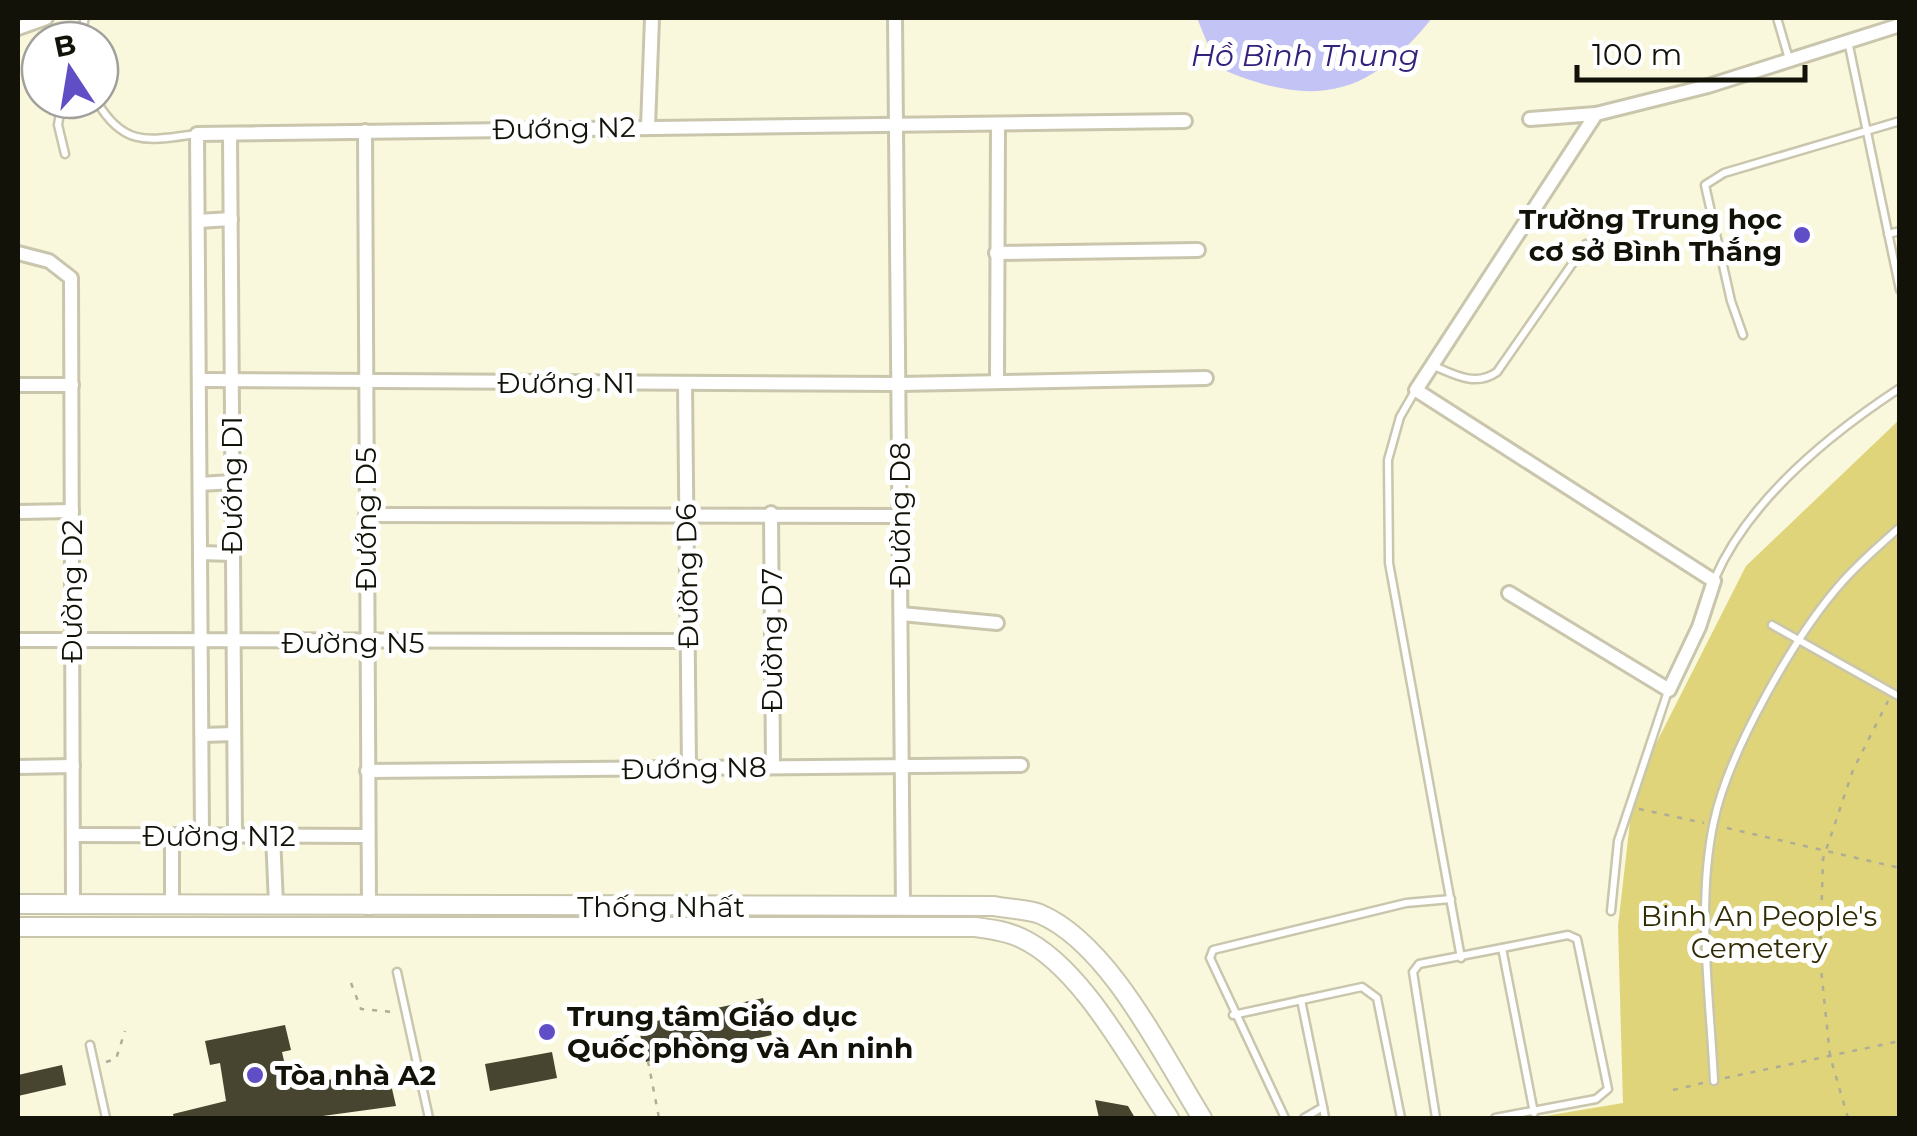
<svg xmlns="http://www.w3.org/2000/svg" width="1917" height="1136" font-family="Montserrat,sans-serif">
  <style>
    .green { fill: #dfd479 }
    .water { fill: #c3c3f5 }
    .building { fill: #47452f }
    .lines { fill: none; stroke-linecap: round; stroke-linejoin: round }
    .service-casing { stroke: #c9c6ad; stroke-width: 11 }
    .minor-casing { stroke: #c9c6ad; stroke-width: 18 }
    .secondary-casing { stroke: #c9c6ad; stroke-width: 22 }
    .path { stroke: #afad98; stroke-width: 2.5; stroke-dasharray: 5 8; stroke-linecap: butt }
    .service { stroke: #fff; stroke-width: 6 }
    .minor { stroke: #fff; stroke-width: 12 }
    .secondary { stroke: #fff; stroke-width: 18 }
    .poi-dot { fill: #604ec7; stroke: #fff; stroke-width: 4 }
    .labels { text-anchor: middle; stroke-width: 10; stroke-linejoin: round; paint-order: stroke }
    .street-label { font-size: 28px; fill: #131209; stroke: #fff }
    .poi-label { font-size: 28px; font-weight: bold; fill: #131209; stroke: #fff; text-anchor: start }
    .park-label { font-size: 28px; fill: #322d04; stroke: #fff }
    .water-label { font-size: 30px; font-style: italic; fill: #33217c; stroke: #fff }
  </style>
  <rect width="100%" height="100%" fill="#f9f7dc"/>
  <polygon class="green" points="1899,420 1899,1118 1533,1118 1623,1103 1618,926 1634,787 1746,566"/>
  <path class="water" d="M 1197,18 L 1432,18 C 1367,100 1310,108 1217,67 Z"/>
  <g class="building">
    <polygon points="763,998 772,1035 646,1062 638,1025"/>
    <polygon points="285,1025 291,1050 282,1052 290,1087 376,1071 378,1082 390,1080 396,1106 308,1118 174,1118 173,1114 226,1101 220,1063 210,1065 205,1041"/>
    <polygon points="552,1052 557,1078 490,1091 485,1064"/>
    <polygon points="62,1065 66,1085 18,1096 18,1075"/>
    <polygon points="1095,1100 1128,1106 1135,1118 1099,1118"/>
  </g>
  <g class="lines">
    <g class="service-casing">
      <g id="service">
        <polyline points="1777,18 1789,59"/>
        <polyline points="79,40 85,18"/>
        <polyline points="1848,41 1900,290"/>
        <polyline points="62,100 58,125 65,154"/>
        <path d="M 96,100 C 123,147 147,141 196,134"/>
        <polyline points="1888,234 1900,231"/>
        <polyline points="1743,335 1731,301 1705,185 1724,173 1900,121"/>
        <path d="M 1434,366 C 1455,375 1476,387 1497,372 L 1586,244"/>
        <polyline points="1415,391 1400,417 1388,460 1389,563 1461,958"/>
        <path d="M 1715,578 C 1749,500 1830,434 1900,388"/>
        <polyline points="1772,625 1900,697"/>
        <polyline points="1611,911 1618,841 1668,691"/>
        <polyline points="397,972 429,1118"/>
        <polyline points="1301,1000 1323,1107 1304,1118"/>
        <polyline points="1233,1015 1362,987 1377,998 1401,1118"/>
        <polyline points="90,1045 106,1118"/>
        <path d="M 1714,1081 C 1710,996 1696,904 1714,821 C 1729,751 1796,633 1844,580 C 1861,561 1881,544 1900,527"/>
        <polyline points="1323,1107 1325,1118"/>
        <polyline points="1285,1118 1210,958 1213,950 1406,903 1451,899"/>
        <polyline points="1436,1118 1413,972 1419,964 1502,948 1534,1113"/>
        <polyline points="1495,1118 1596,1099 1608,1089 1577,939 1568,935 1502,948"/>
      </g>
    </g>
    <g class="minor-casing">
      <g id="minor">
        <polyline points="895,18 903,907"/>
        <polyline points="18,28 46,18"/>
        <polyline points="1530,119 1596,114"/>
        <polyline points="648,127 652,18"/>
        <polyline points="365,131 369,908"/>
        <polyline points="230,134 235,836"/>
        <polyline points="198,221 231,219"/>
        <polyline points="18,253 49,261 71,278 73,904"/>
        <polyline points="996,253 1198,250"/>
        <polyline points="199,380 899,384 1206,378"/>
        <polyline points="997,380 998,124"/>
        <polyline points="685,383 689,768"/>
        <polyline points="18,385 72,385"/>
        <polyline points="200,484 232,482"/>
        <polyline points="18,512 72,511"/>
        <polyline points="771,513 773,767"/>
        <polyline points="366,515 900,516"/>
        <polyline points="200,553 233,554"/>
        <polyline points="1509,593 1669,690 1699,627 1714,581 1416,390 1596,114 1708,86 1900,25"/>
        <polyline points="901,614 997,623"/>
        <polyline points="18,640 688,641"/>
        <polyline points="202,735 234,734"/>
        <polyline points="18,767 73,766"/>
        <polyline points="367,771 1021,765"/>
        <polyline points="73,835 366,836"/>
        <polyline points="202,835 197,134 1185,121"/>
        <polyline points="273,836 276,904"/>
        <polyline points="172,904 172,835"/>
      </g>
    </g>
    <g class="secondary-casing">
      <g id="secondary">
        <path d="M 18,904 L 994,906 C 1008,909 1027,909 1040,914 C 1110,944 1163,1056 1202,1118"/>
        <path d="M 18,927 L 975,927 C 990,929 1007,931 1021,938 C 1082,966 1132,1064 1169,1118"/>
      </g>
    </g>
    <g class="path">
      <polyline points="1639,809 1704,823"/>
      <polyline points="1727,828 1900,868"/>
      <polyline points="351,983 361,1009 394,1012"/>
      <polyline points="648,1061 659,1118"/>
      <polyline points="106,1062 116,1059 125,1031"/>
      <polyline points="1725,1078 1900,1041"/>
      <polyline points="1673,1090 1703,1083"/>
      <polyline points="1848,1118 1830,1056 1820,959 1823,859 1853,770 1888,701"/>
    </g>
    <use href="#service" class="service"/>
    <use href="#minor" class="minor"/>
    <use href="#secondary" class="secondary"/>
  </g>
  <g class="poi-dot">
    <circle cx="1802" cy="235" r="10"/>
    <circle cx="547" cy="1032" r="10"/>
    <circle cx="255" cy="1075" r="10"/>
  </g>
  <g class="labels">
    <g class="street-label">
      <text transform="translate(564 128) rotate(-1)" y="10">Đướng N2</text>
      <text x="566" y="393">Đướng N1</text>
      <text transform="translate(232 485) rotate(-90)" y="10">Đướng D1</text>
      <text transform="translate(900 515) rotate(-90)" y="10">Đường D8</text>
      <text transform="translate(366 519) rotate(-90)" y="10">Đướng D5</text>
      <text transform="translate(687 576) rotate(-91)" y="10">Đường D6</text>
      <text transform="translate(72 591) rotate(-90)" y="10">Đường D2</text>
      <text transform="translate(772 640) rotate(-90)" y="10">Đường D7</text>
      <text x="353" y="653">Đường N5</text>
      <text transform="translate(694 768) rotate(-1)" y="10">Đướng N8</text>
      <text x="219" y="846">Đường N12</text>
      <text x="661" y="917">Thống Nhất</text>
    </g>
    <g class="poi-label">
      <text x="1782" y="229" text-anchor="end">Trường Trung học<tspan x="1782" dy="32">cơ sở Bình Thắng</tspan></text>
      <text x="567" y="1026">Trung tâm Giáo dục<tspan x="567" dy="32">Quốc phòng và An ninh</tspan></text>
      <text x="275" y="1085">Tòa nhà A2</text>
    </g>
    <g class="park-label">
      <text x="1759" y="926">Binh An People's<tspan x="1759" dy="32">Cemetery</tspan></text>
    </g>
    <g class="water-label">
      <text x="1305" y="66">Hồ Bình Thung</text>
    </g>
  </g>
  <rect width="1917" height="1136" fill="none" stroke="#131209" stroke-width="40"/>
  <g transform="translate(70 70) rotate(348)"><circle r="48" fill="#ffffff" stroke="#a1a09d" stroke-width="2.5"/>
  <path d="M0-8L18 38L0 25L-18 38Z" fill="#604ec7"/>
  <text y="-15" font-size="28" font-weight="bold" text-anchor="middle" fill="#131209">B</text>
  </g>
  <path d="M1577 65v15h228v-15" fill="none" stroke="#131209" stroke-width="5"/>
  <text x="1592" y="65" font-size="30" fill="#131209" stroke="#ffffff" stroke-width="8" paint-order="stroke">100 m</text>
</svg>
